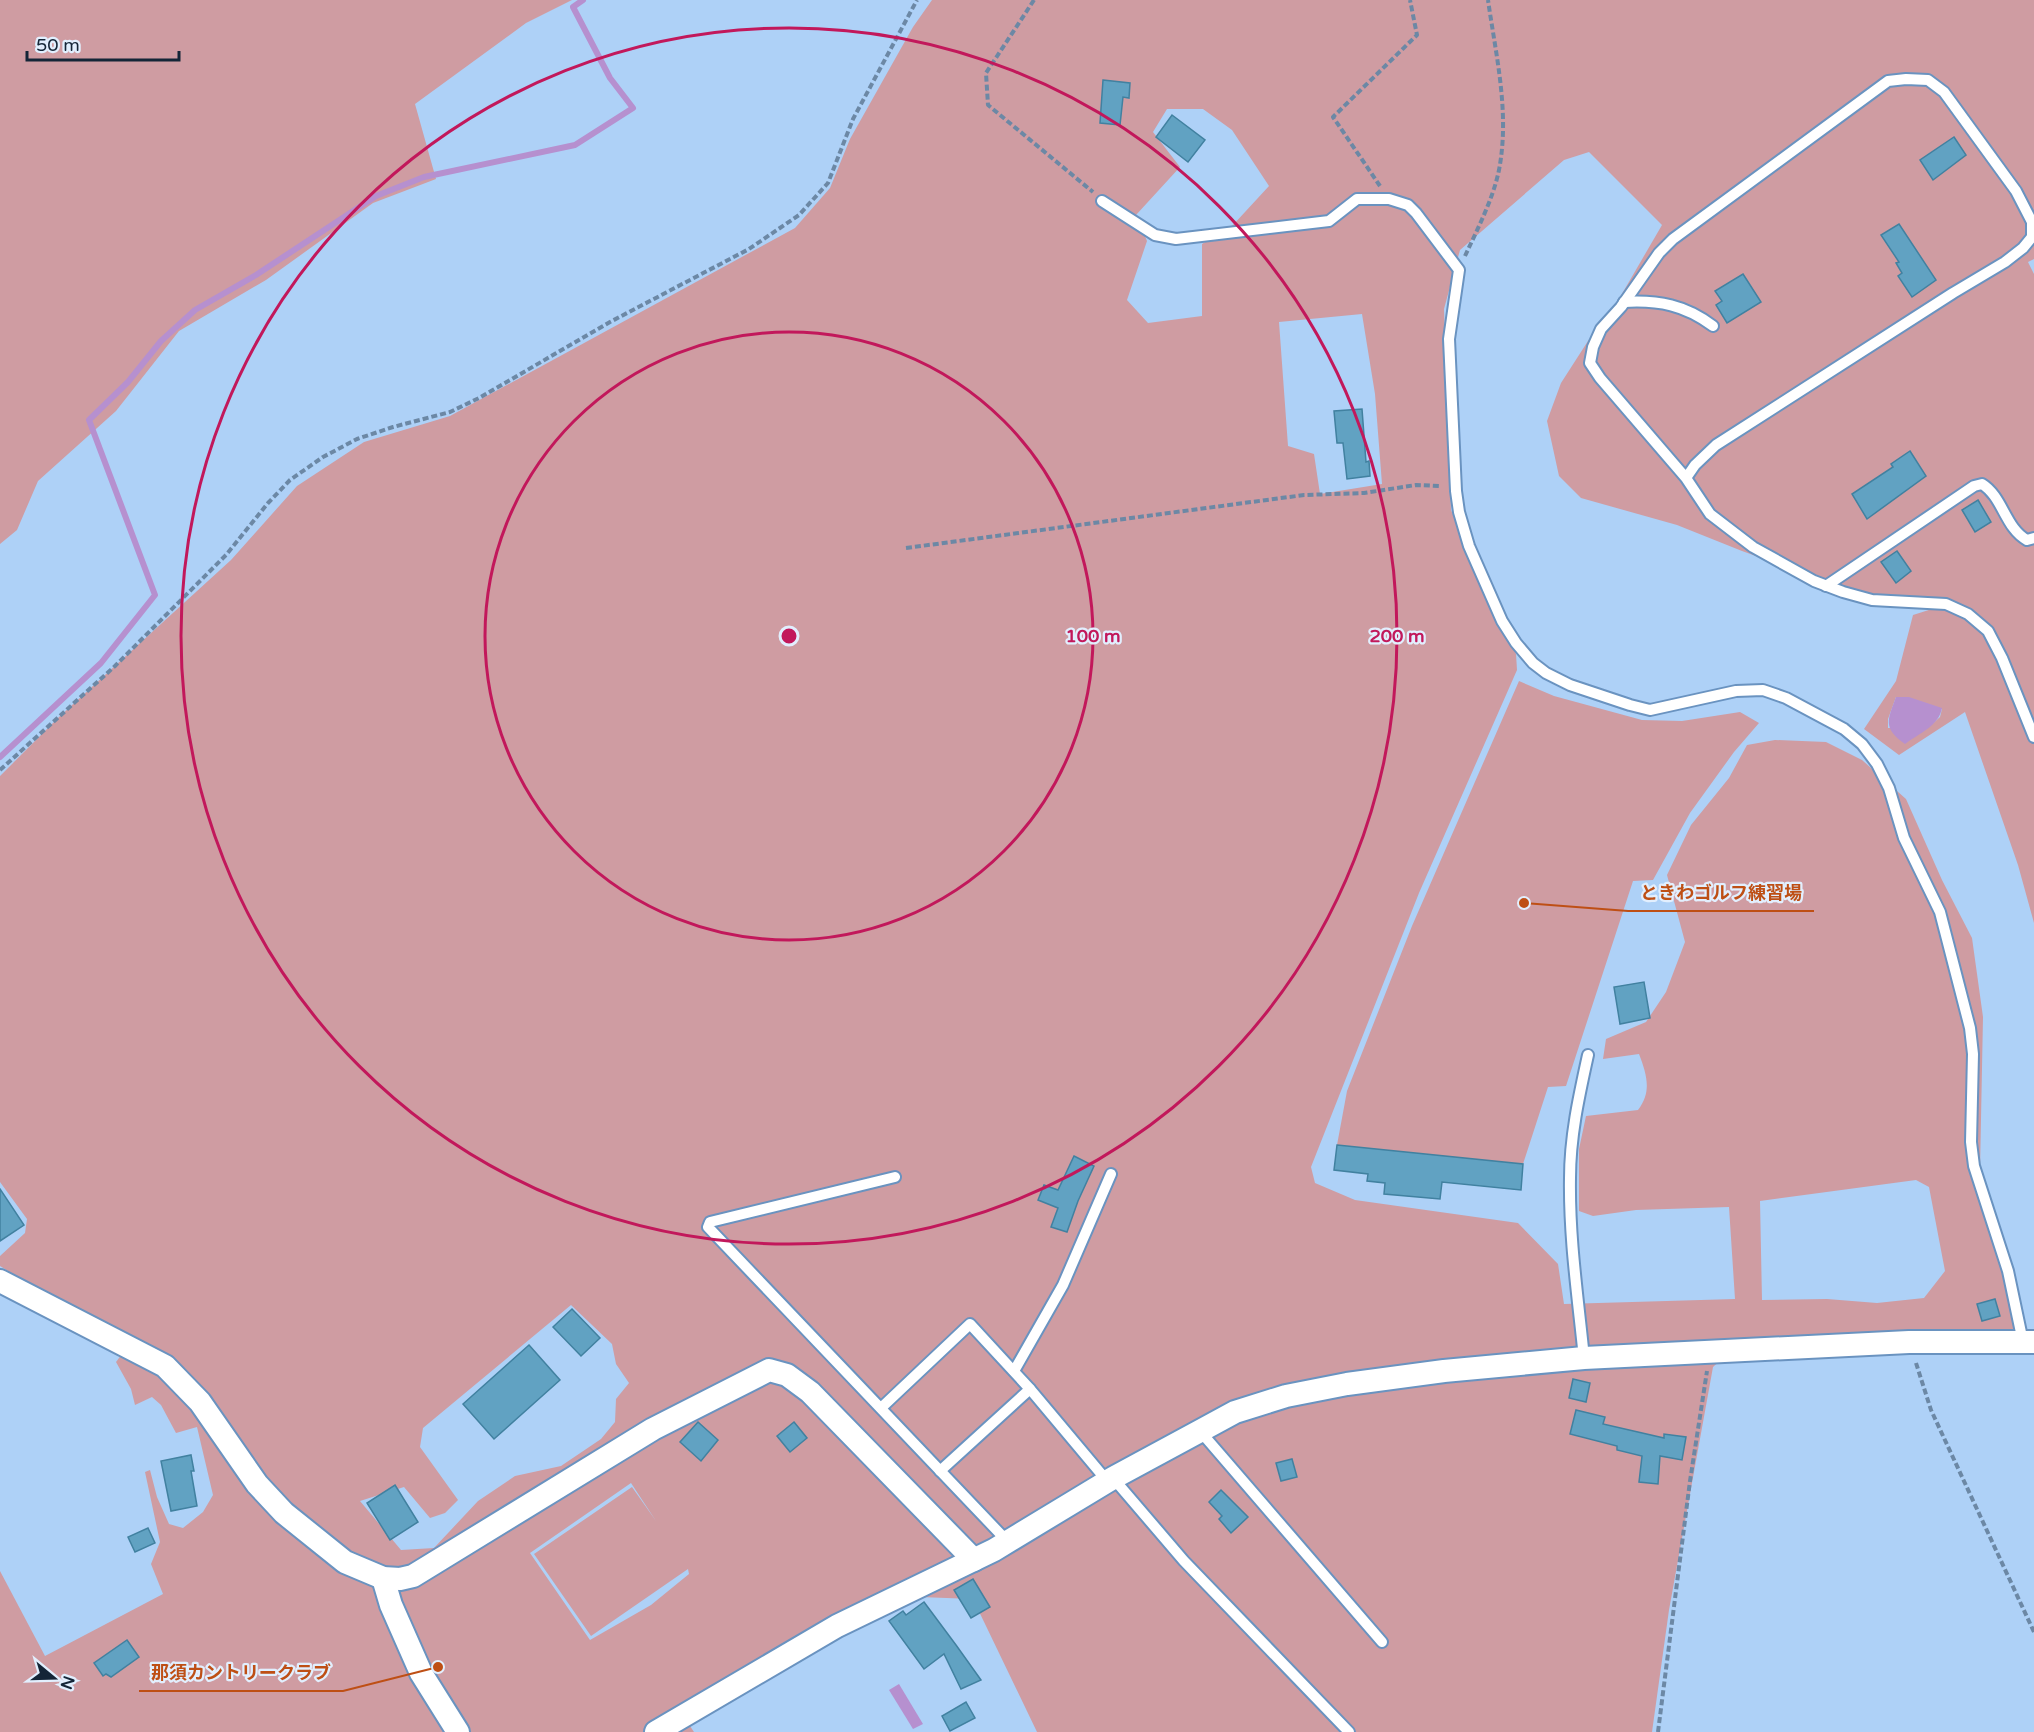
<svg xmlns="http://www.w3.org/2000/svg" width="2034" height="1732" font-family="'Varela Round','Noto Sans JP',sans-serif">
  <style>
    .green { fill: #cf9ca2; fill-rule: evenodd }
    .water { fill: #b690cf }
    .lines { fill: none; stroke-linecap: round; stroke-linejoin: round }
    .stream { stroke: #b690cf; stroke-width: 6 }
    .building { fill: #61a2c2; stroke: #4181a0; stroke-width: 1.5 }
    .service-casing { stroke: #6a93c0; stroke-width: 14 }
    .minor-casing { stroke: #6a93c0; stroke-width: 26 }
    .path { stroke: #6c88a5; stroke-width: 4; stroke-dasharray: 6 3; stroke-linecap: butt }
    .service { stroke: #fff; stroke-width: 10 }
    .minor { stroke: #fff; stroke-width: 22 }
    .ring { fill: none; stroke: #c2185b; stroke-width: 3 }
    .centre { fill: #c2185b; stroke: #e2effe; stroke-width: 3 }
    .ring-label { font-size: 18px; text-anchor: middle; font-weight: bold; fill: #c2185b; stroke: #e2effe; stroke-width: 4.5; stroke-linejoin: round; paint-order: stroke }
    .leader { fill: none; stroke: #be4f15; stroke-width: 2 }
    .callout-dot { fill: #be4f15; stroke: #e2effe; stroke-width: 2 }
    .callout-label { font-size: 18px; text-anchor: middle; font-weight: bold; fill: #be4f15; stroke: #e2effe; stroke-width: 4.5; stroke-linejoin: round; paint-order: stroke }
  </style>
  <rect width="100%" height="100%" fill="#aed1f7"/>
  <g class="green">
    <polygon points="0,0 572,0 526,23 415,104 436,179 373,203 266,280 179,331 116,411 38,481 17,530 0,544"/>
    <path d="M 932,0 L 2034,0 L 2034,259 L 2028,262 L 2034,274 L 2034,923 L 2018,865 L 1965,712 L 1899,755 L 1864,729 L 1896,681 L 1913,615 L 1932,609 L 1914,598 L 1869,597 L 1742,551 L 1677,525 L 1581,498 L 1559,476 L 1547,421 L 1561,383 L 1588,341 L 1612,311 L 1662,225 L 1589,152 L 1564,160 L 1460,250 L 1444,309 L 1451,510 L 1494,614 L 1516,654 L 1517,670 L 1419,893 L 1311,1167 L 1315,1183 L 1355,1200 L 1518,1223 L 1558,1264 L 1564,1304 L 1735,1299 L 1729,1207 L 1636,1210 L 1593,1216 L 1579,1211 L 1579,1149 L 1586,1116 L 1638,1110 C 1652,1092 1647,1075 1639,1054 L 1603,1059 L 1606,1039 L 1646,1022 L 1666,992 L 1685,942 L 1667,875 L 1691,825 L 1729,778 L 1747,745 L 1775,740 L 1826,742 L 1862,760 L 1906,799 L 1942,880 L 1972,938 L 1983,1017 L 1980,1170 L 2025,1327 L 2009,1332 L 1834,1334 L 1740,1342 L 1713,1367 L 1669,1610 L 1652,1732 L 1037,1732 L 973,1599 L 920,1597 L 857,1628 L 690,1726 L 694,1732 L 0,1732 L 0,1571 L 45,1656 L 163,1594 L 151,1564 L 160,1542 L 145,1472 L 150,1470 L 157,1497 L 169,1524 L 183,1528 L 203,1512 L 213,1495 L 197,1427 L 176,1433 L 161,1405 L 152,1397 L 135,1405 L 131,1389 L 116,1362 L 122,1354 L 41,1291 L 0,1266 L 0,1256 L 25,1233 L 27,1219 L 0,1182 L 0,776 L 59,717 L 231,560 L 297,486 L 364,442 L 450,416 L 795,228 L 830,188 L 850,139 L 913,27 ZM 1167,109 L 1203,109 L 1232,130 L 1269,186 L 1233,225 L 1202,244 L 1202,316 L 1148,323 L 1127,300 L 1147,241 L 1136,215 L 1180,167 L 1153,132 ZM 1362,314 L 1375,394 L 1382,484 L 1320,494 L 1314,454 L 1288,446 L 1279,322 ZM 1896,697 L 1942,709 L 1940,717 L 1929,727 L 1888,728 L 1888,719 ZM 1916,1180 L 1929,1187 L 1945,1271 L 1924,1298 L 1877,1303 L 1827,1299 L 1762,1300 L 1760,1201 ZM 571,1305 L 612,1344 L 616,1364 L 629,1383 L 616,1399 L 615,1422 L 601,1439 L 561,1466 L 515,1476 L 478,1501 L 434,1548 L 401,1550 L 360,1501 L 404,1487 L 430,1518 L 445,1513 L 458,1500 L 420,1447 L 423,1428 ZM 631,1483 L 656,1521 L 632,1487 L 534,1554 L 591,1636 L 688,1569 L 689,1574 L 651,1605 L 590,1640 L 530,1553 Z"/>
    <polygon points="1519,681 1554,696 1642,720 1682,721 1740,712 1759,723 1734,752 1690,813 1653,880 1633,881 1566,1086 1548,1087 1523,1164 1337,1145 1347,1091 1412,926"/>
  </g>
  <g class="water">
    <path d="M 1896,697 L 1909,697 L 1942,708 C 1939,726 1918,734 1905,744 C 1882,728 1888,719 1896,697 Z"/>
    <polygon points="899,1684 923,1724 913,1729 889,1690"/>
  </g>
  <g class="lines">
    <polyline class="stream" points="0,757 101,663 155,595 89,420 128,382 161,341 195,310 256,275 376,196 424,177 575,145 633,108 610,78 573,7 583,0"/>
  </g>
  <g class="building">
    <polygon points="1103,80 1130,83 1129,98 1123,97 1120,125 1100,123"/>
    <polygon points="1172,115 1205,140 1188,162 1156,137"/>
    <polygon points="1954,137 1966,155 1933,180 1920,160"/>
    <polygon points="1899,224 1936,280 1912,297 1898,276 1902,273 1896,263 1899,262 1881,235"/>
    <polygon points="1743,274 1761,302 1727,323 1716,305 1722,301 1715,291"/>
    <polygon points="1362,409 1366,462 1369,461 1370,476 1347,479 1343,443 1337,443 1334,411"/>
    <polygon points="1910,451 1926,476 1867,519 1852,494 1893,467 1891,464"/>
    <polygon points="1978,500 1991,522 1975,532 1962,510"/>
    <polygon points="1897,551 1911,571 1896,583 1881,562"/>
    <polygon points="1644,982 1650,1018 1620,1024 1614,987"/>
    <polygon points="1337,1145 1523,1164 1521,1190 1442,1182 1440,1199 1384,1194 1385,1183 1367,1181 1368,1174 1334,1170"/>
    <polygon points="1074,1156 1094,1166 1078,1201 1067,1232 1051,1227 1058,1208 1038,1200 1044,1185 1058,1190"/>
    <polygon points="0,1189 24,1225 0,1241"/>
    <polygon points="1995,1299 2000,1316 1982,1321 1977,1304"/>
    <polygon points="572,1309 600,1338 581,1356 553,1327"/>
    <polygon points="529,1345 560,1380 494,1439 463,1404"/>
    <polygon points="1573,1379 1590,1383 1586,1402 1569,1398"/>
    <polygon points="1576,1410 1605,1417 1603,1424 1664,1438 1664,1434 1686,1437 1682,1460 1660,1456 1658,1484 1639,1482 1642,1456 1617,1450 1617,1446 1570,1434"/>
    <polygon points="698,1422 718,1440 701,1461 680,1442"/>
    <polygon points="794,1422 807,1438 790,1452 777,1436"/>
    <polygon points="191,1455 194,1471 191,1471 197,1506 171,1511 161,1461"/>
    <polygon points="1292,1459 1297,1477 1281,1481 1276,1463"/>
    <polygon points="395,1485 418,1522 390,1540 367,1503"/>
    <polygon points="1221,1490 1248,1517 1231,1533 1219,1519 1222,1516 1209,1502"/>
    <polygon points="148,1528 155,1543 135,1552 128,1537"/>
    <polygon points="973,1579 990,1607 971,1618 954,1590"/>
    <polygon points="924,1602 956,1645 981,1680 961,1689 944,1654 924,1669 889,1621 903,1611 906,1615"/>
    <polygon points="127,1640 139,1657 111,1677 106,1674 103,1676 94,1663"/>
    <polygon points="966,1702 975,1718 950,1731 942,1716"/>
  </g>
  <g class="lines">
    <g class="service-casing">
      <g id="service">
        <polyline points="1102,201 1155,235 1176,239 1329,221 1357,199 1389,199 1408,205 1416,213 1459,270 1449,339 1456,491 1459,512 1469,546 1502,621 1516,643 1533,663 1546,673 1570,685 1630,705 1650,710 1736,691 1763,690 1786,698 1844,729 1862,744 1877,764 1889,788 1904,838 1940,912 1970,1028 1973,1054 1971,1142 1974,1166 2008,1271 2023,1342"/>
        <path d="M 1624,302 C 1659,300 1685,305 1713,326"/>
        <polyline points="1686,478 1695,465 1716,445 1953,293 2005,262 2023,248 2032,237 2032,222 2016,191 1944,92 1928,80 1906,79 1888,81 1673,239 1659,253 1621,307 1601,329 1593,347 1590,363 1600,378 1686,478 1710,514 1753,547 1814,581 1843,592 1872,600 1946,604 1968,614 1988,631 2002,658 2034,737"/>
        <path d="M 1826,586 L 1974,486 L 1982,484 C 2003,497 2005,528 2027,540 L 2034,538"/>
        <polyline points="895,1177 710,1222 708,1227 1008,1542"/>
        <path d="M 1584,1358 C 1578,1298 1569,1238 1570,1178 C 1570,1136 1579,1096 1588,1055"/>
        <polyline points="1014,1371 1063,1285 1111,1174"/>
        <polyline points="881,1408 970,1324 1030,1389 1108,1482"/>
        <polyline points="1200,1431 1382,1642"/>
        <polyline points="940,1471 1030,1389"/>
        <polyline points="1113,1478 1184,1561 1349,1732"/>
      </g>
    </g>
    <g class="minor-casing">
      <g id="minor">
        <polyline points="0,1281 165,1366 200,1402 257,1484 284,1513 345,1562 383,1578 400,1579 413,1576 653,1429 769,1370 787,1375 810,1392 974,1560"/>
        <polyline points="383,1578 391,1605 421,1673 458,1732"/>
        <polyline points="656,1732 837,1626 994,1550 1113,1478 1200,1431 1235,1412 1286,1396 1347,1384 1444,1371 1584,1358 1909,1342 2034,1342"/>
      </g>
    </g>
    <g class="path">
      <polyline points="1034,0 986,73 988,105 1093,192"/>
      <polyline points="1380,186 1333,117 1417,35 1410,0"/>
      <path d="M 1465,256 C 1478,228 1493,199 1499,170 C 1510,113 1496,56 1488,0"/>
      <polyline points="906,548 1304,495 1364,493 1416,485 1441,486"/>
      <polyline points="0,770 115,666 226,555 268,503 290,480 323,457 357,439 393,427 450,412 479,398 610,322 749,249 799,215 828,183 853,119 917,0"/>
      <polyline points="1916,1363 1931,1410 2034,1632"/>
      <polyline points="1658,1732 1690,1481 1707,1371"/>
    </g>
    <use href="#service" class="service"/>
    <use href="#minor" class="minor"/>
  </g>
  <g class="ring">
    <circle cx="789" cy="636" r="304"/>
    <circle cx="789" cy="636" r="608"/>
  </g>
  <circle cx="789" cy="636" r="9" class="centre"/>
  <g class="ring-label">
    <text x="1093" y="642">100 m</text>
    <text x="1397" y="642">200 m</text>
  </g>
  <path class="leader" d="M1524 903L1628 911H1814M438 1667L343 1691H139"/>
  <g class="callout-dot">
    <circle cx="1524" cy="903" r="6"/>
    <circle cx="438" cy="1667" r="6"/>
  </g>
  <g class="callout-label">
    <text x="1721" y="899">ときわゴルフ練習場</text>
    <text x="241" y="1679">那須カントリークラブ</text>
  </g>
  <g transform="translate(54 1678) rotate(109)" stroke="#e2effe" stroke-width="4.5" paint-order="stroke">
  <path d="M0-4.5L10 22L0 15L-10 22Z" fill="#142537"/>
  <text y="-9" font-size="16" font-weight="bold" text-anchor="middle" fill="#142537">N</text>
  </g>
  <path d="M27 51v9h152v-9" fill="none" stroke="#142537" stroke-width="3"/>
  <text x="36" y="51" font-size="18" fill="#142537" stroke="#e2effe" stroke-width="4.5" paint-order="stroke">50 m</text>
</svg>
